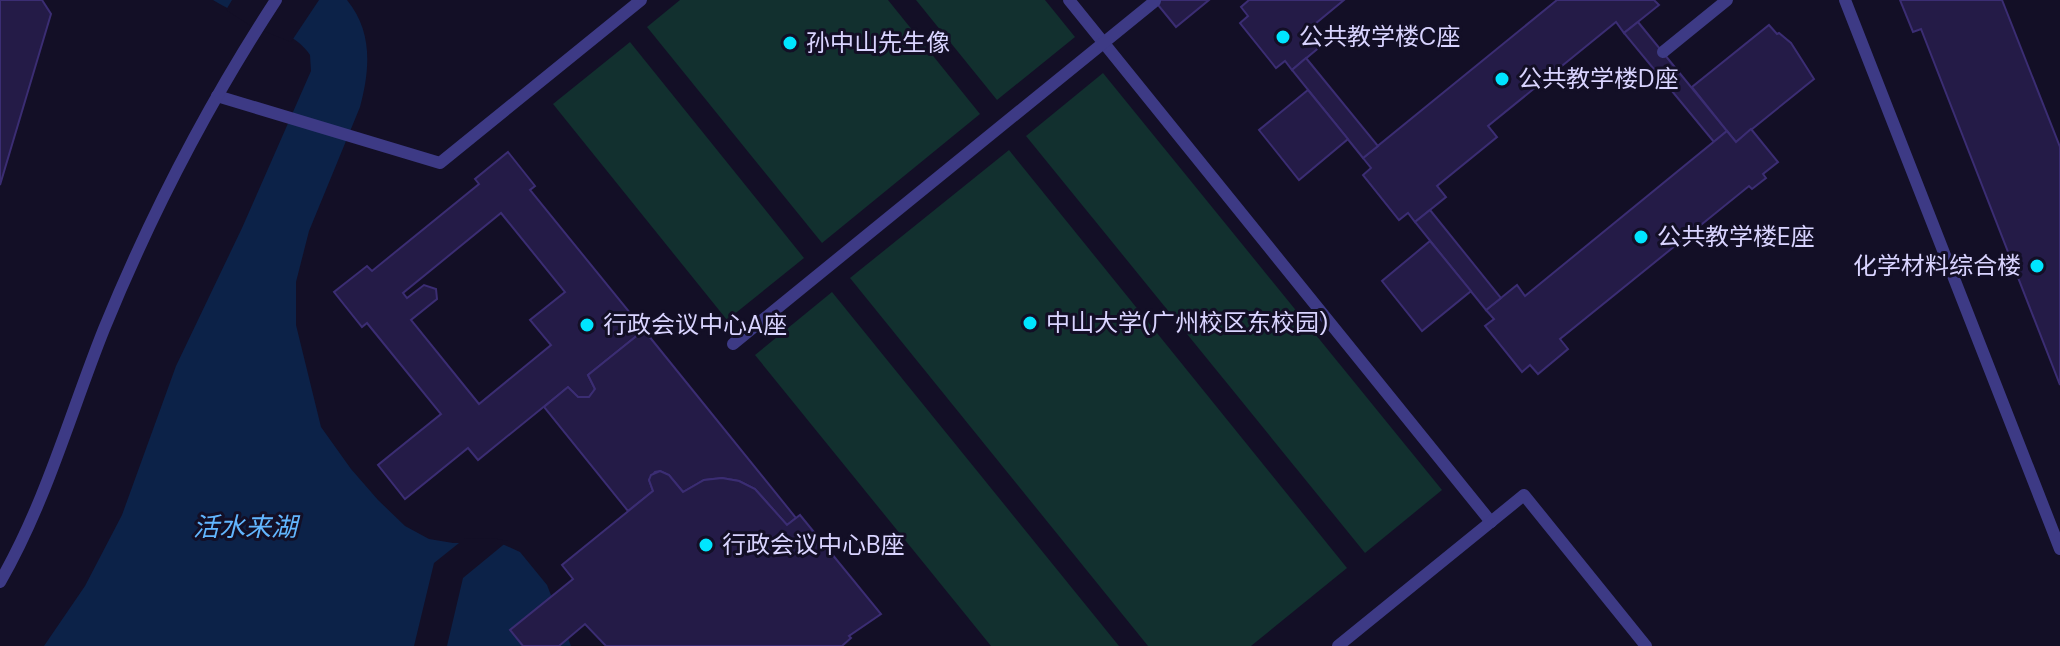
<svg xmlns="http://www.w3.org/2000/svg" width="2060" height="646" font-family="'DM Sans','Noto Sans SC',sans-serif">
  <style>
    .green { fill: #12302f }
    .water { fill: #0c2248 }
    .pier { fill: #130f26 }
    .building { fill: #241b47; stroke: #3b2d73; stroke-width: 2; fill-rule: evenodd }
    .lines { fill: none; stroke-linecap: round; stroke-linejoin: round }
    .service { stroke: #3d3a85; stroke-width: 12 }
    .poi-dot { fill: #00e5ff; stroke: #130f26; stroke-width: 3 }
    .labels { text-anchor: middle; stroke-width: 6; stroke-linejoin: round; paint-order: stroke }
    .poi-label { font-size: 24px; fill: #d9d4ff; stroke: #130f26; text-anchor: start }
    .water-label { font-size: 26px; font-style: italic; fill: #62b6ff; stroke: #130f26 }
  </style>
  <rect width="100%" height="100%" fill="#130f26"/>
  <g class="green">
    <polygon points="680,0 888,0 980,114 822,243 647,27"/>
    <polygon points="916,0 1045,0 1075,37 997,100"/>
    <polygon points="630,42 804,258 727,320 553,104"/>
    <polygon points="1103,73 1442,490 1365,553 1026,136"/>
    <polygon points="1009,150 1347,568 1251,646 1148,646 850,278"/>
    <polygon points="832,292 1119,646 991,646 755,355"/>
  </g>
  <path class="water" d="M 213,0 L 347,0 C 373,32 370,69 360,107 L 309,231 L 296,282 L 296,325 L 321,427 L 351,469 L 378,500 L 405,526 L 429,539 L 453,543 L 500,543 L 520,552 L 547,585 L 571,646 L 44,646 L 85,586 L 122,515 L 176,366 L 242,228 L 311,71 L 310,55 C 292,27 242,19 213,0 Z"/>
  <g class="pier">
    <polygon points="232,0 319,0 291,42 251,26 226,10"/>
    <polygon points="492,538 508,541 463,578 447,646 414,646 434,563 464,539"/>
  </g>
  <g class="building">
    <polygon points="0,0 42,0 51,14 0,185"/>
    <polygon points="1154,0 1209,0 1176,27"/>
    <polygon points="1249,0 1344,0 1309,29 1322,45 1292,70 1285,61 1276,68 1240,23 1248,16 1241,7"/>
    <polygon points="1557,0 1654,0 1659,5 1624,33 1616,22 1488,126 1497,137 1437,186 1446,197 1415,222 1408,213 1399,220 1363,175 1371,168 1363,158"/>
    <polygon points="1900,0 2002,0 2060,147 2060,385 1921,29 1913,32"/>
    <polygon points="1638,22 1727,131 1714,142 1624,33"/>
    <polygon points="1769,25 1777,34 1779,33 1791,43 1814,79 1736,142 1692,87"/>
    <polygon points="1306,58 1378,146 1363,158 1292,70"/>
    <polygon points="1308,90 1348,139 1299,180 1259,130"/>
    <polygon points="1751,129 1778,162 1763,174 1766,178 1752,189 1749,186 1560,339 1568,349 1538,374 1530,365 1522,372 1485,326 1494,319 1486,310 1517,285 1525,296 1727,131 1736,142"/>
    <path d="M 508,152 L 535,186 L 530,190 L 644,330 L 588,375 L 595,389 L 589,397 L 578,397 L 568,387 L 478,460 L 468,448 L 405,499 L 378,465 L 441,414 L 367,323 L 362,327 L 334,292 L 367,266 L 372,271 L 479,184 L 475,179 ZM 501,213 L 565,292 L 530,320 L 551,345 L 479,404 L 411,320 L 437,299 L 436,289 L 424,285 L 407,298 L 403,293 Z"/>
    <polygon points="1430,210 1501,298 1486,310 1415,222"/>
    <polygon points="1430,241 1471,291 1422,331 1382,281"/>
    <polygon points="644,330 796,518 787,525 755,489 739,481 722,478 704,480 683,492 669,475 660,471 655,472 649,480 653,491 628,511 544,407 568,387 578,397 589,397 595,389 588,375"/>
    <polygon points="660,471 669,475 683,492 704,480 722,478 739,481 755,489 787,525 800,515 881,614 849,636 851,638 842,646 606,646 585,624 559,646 523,646 510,630 573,579 562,565 653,491 649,480 651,475"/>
  </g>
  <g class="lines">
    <g class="service">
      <polyline points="1069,0 1491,522"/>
      <polyline points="1845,0 2060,549"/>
      <polyline points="1663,52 1727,0"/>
      <polyline points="217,96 440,163 641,0"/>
      <polyline points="733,344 1155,1"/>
      <path d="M 0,582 C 46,502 70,414 104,329 C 151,214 208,104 276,0"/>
      <polyline points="1338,646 1524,495 1646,646"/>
    </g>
  </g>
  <g class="poi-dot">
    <circle cx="1283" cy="37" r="8"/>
    <circle cx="790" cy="43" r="8"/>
    <circle cx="1502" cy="79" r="8"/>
    <circle cx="1641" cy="237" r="8"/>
    <circle cx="2037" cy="266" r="8"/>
    <circle cx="1030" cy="323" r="8"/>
    <circle cx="587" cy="325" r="8"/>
    <circle cx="706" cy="545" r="8"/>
  </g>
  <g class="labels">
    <g class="poi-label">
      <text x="1299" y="45">公共教学楼C座</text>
      <text x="806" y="51">孙中山先生像</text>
      <text x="1518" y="87">公共教学楼D座</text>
      <text x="1657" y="245">公共教学楼E座</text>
      <text x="2021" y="274" text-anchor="end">化学材料综合楼</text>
      <text x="1046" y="331">中山大学(广州校区东校园)</text>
      <text x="603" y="333">行政会议中心A座</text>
      <text x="722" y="553">行政会议中心B座</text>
    </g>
    <g class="water-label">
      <text x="245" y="536">活水来湖</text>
    </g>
  </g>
</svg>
